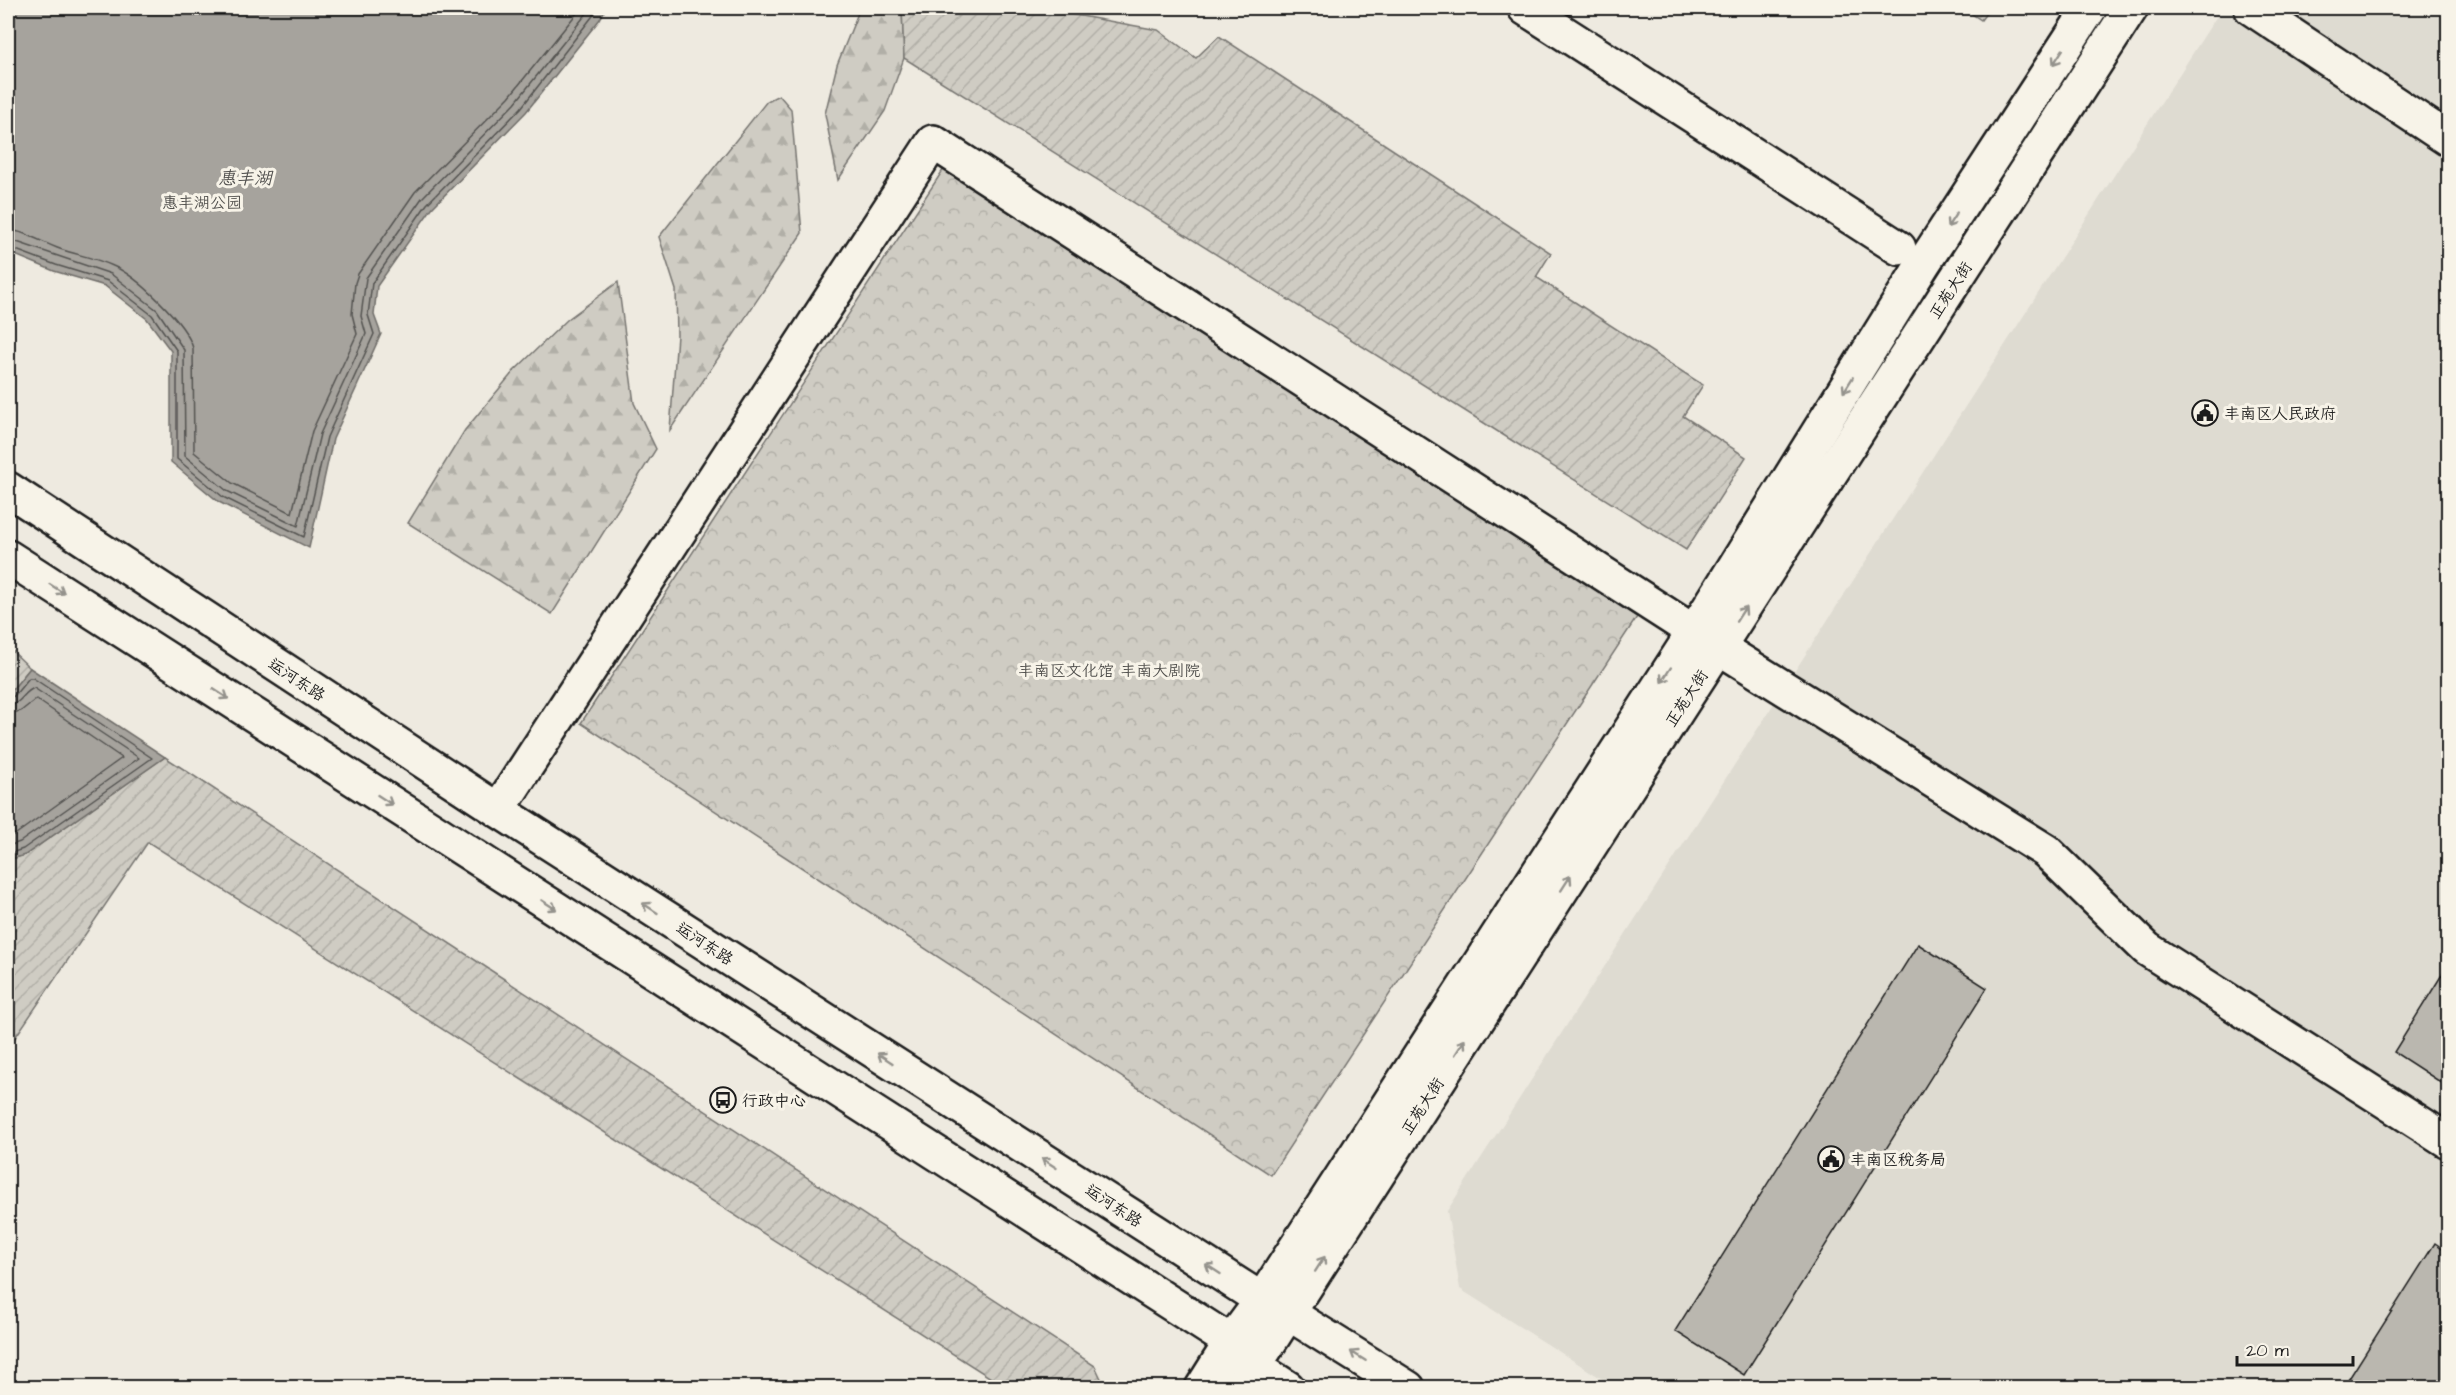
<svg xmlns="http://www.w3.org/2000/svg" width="2456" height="1395" font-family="'Architects Daughter','LXGW WenKai TC',sans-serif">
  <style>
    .built { fill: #dedbd1 }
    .forest { fill: url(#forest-firs); stroke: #767470; stroke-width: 1.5 }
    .park { fill: url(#park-crowns); stroke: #767470; stroke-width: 1.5 }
    .garden { fill: url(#garden-furrows); stroke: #767470; stroke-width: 1.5 }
    .water { fill: #a6a39d; stroke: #6f6d69; stroke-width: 1.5 }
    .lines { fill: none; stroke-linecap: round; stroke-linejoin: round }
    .shore { stroke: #535250; stroke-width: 1.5 }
    .building { fill: #bab7af; stroke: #1c1c1c; stroke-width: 1.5 }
    .street-casing { stroke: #1c1c1c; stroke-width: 38 }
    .secondary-casing { stroke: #1c1c1c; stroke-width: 38 }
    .primary-casing { stroke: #1c1c1c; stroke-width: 38 }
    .street { stroke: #f7f3e8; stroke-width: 33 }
    .secondary { stroke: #f7f3e8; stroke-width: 33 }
    .primary { stroke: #f7f3e8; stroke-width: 33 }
    .oneway { stroke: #94928c }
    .labels { text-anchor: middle; stroke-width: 6; stroke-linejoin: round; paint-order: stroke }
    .park-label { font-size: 16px; fill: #52514e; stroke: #f7f3e8 }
    .street-label { font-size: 16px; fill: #1c1c1c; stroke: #f7f3e8 }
    .poi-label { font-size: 16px; fill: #1c1c1c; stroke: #f7f3e8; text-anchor: start }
    .water-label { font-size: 18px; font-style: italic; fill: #535250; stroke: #f7f3e8 }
  </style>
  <defs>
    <pattern id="forest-firs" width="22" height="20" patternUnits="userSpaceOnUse" patternTransform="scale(1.5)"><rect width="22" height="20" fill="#cfccc3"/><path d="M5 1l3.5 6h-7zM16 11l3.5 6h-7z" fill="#b1afa7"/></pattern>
    <pattern id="park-crowns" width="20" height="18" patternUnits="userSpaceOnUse" patternTransform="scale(1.5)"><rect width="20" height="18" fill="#cfccc3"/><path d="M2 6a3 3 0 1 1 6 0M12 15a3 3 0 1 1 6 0" fill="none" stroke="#b1afa7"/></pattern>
    <pattern id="garden-furrows" width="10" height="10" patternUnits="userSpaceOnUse" patternTransform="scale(1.5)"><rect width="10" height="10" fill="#cfccc3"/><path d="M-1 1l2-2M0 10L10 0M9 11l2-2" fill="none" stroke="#b1afa7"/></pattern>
  </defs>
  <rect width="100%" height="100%" fill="#eeeae0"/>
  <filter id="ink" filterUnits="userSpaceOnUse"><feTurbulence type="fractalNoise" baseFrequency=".0167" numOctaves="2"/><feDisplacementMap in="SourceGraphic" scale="12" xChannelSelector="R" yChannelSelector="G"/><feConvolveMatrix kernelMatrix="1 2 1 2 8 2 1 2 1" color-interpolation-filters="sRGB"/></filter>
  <g filter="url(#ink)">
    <polygon class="built" points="2222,8 2448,8 2448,1387 1615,1387 1460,1289 1447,1211"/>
    <g class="forest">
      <polygon points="860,8 902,8 904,58 885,111 838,180 825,114 837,65"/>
      <polygon points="779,95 791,109 802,233 670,430 677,335 676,290 659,237 767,101"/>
      <polygon points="618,282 634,403 656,449 552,614 408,523 465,430 514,371 568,319"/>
    </g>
    <polygon class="park" points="947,164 1637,617 1271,1175 581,723"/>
    <g class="garden">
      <polygon points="902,8 1037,8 1158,30 1196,58 1219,36 1551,253 1536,277 1703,385 1683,416 1746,457 1686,550 904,58"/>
      <polygon points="1963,8 1990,8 1981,20"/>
      <polygon points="8,647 30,668 8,695"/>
      <polygon points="165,757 1095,1366 1105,1387 1005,1387 148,842 8,1048 8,860 25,855"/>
    </g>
    <g class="water">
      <polygon points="8,8 606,8 600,19 526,112 432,208 377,286 374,315 381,334 333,439 309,548 219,502 171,462 171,351 147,319 105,286 54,271 8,252"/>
      <polygon points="30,668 165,757 25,855 8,860 8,695"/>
    </g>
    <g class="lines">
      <g class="shore">
        <path d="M 8,230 C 25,231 43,243 60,249 C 77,255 96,258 113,266 C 137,276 186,323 193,348 L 194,452 L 232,483 L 292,513 L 312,431 L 357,334 L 352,314 L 355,283 L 358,274 L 415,192 L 509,97 L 581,8"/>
        <polyline points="8,239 111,274 157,310 184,350 185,456 227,491 298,526 320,434 366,334 361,316 366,278 422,198 515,103 591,8"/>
        <polyline points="8,247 56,265 108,281 152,315 177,351 177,459 223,497 304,537 327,437 374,334 368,315 372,283 427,204 521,108 599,8"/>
        <polyline points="8,698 14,696 29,678 33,678 152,758 23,849 8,854"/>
        <path d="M 8,705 C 21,705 23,692 34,688 L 139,758 L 20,842 L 8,846"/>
        <polyline points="8,714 21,711 36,699 122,758 16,834 8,837"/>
      </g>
    </g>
    <g class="building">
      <polygon points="1918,944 1987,988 1744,1375 1675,1331"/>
      <polygon points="2448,965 2448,1087 2394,1052"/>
      <polygon points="2435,1243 2448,1252 2448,1388 2343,1388"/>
    </g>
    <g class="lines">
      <g class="street-casing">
        <g id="street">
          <polyline points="1525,8 1899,248"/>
          <polyline points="2251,8 2448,139"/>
          <polyline points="498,810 933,142 1694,632 2046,851 2147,949 2448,1141"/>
        </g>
      </g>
      <g class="secondary-casing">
        <g id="secondary">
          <polyline points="1202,1388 1231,1342 1262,1300 1694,632 1923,264 2090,8"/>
          <polyline points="1240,1388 2131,8"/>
        </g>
      </g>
      <g class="primary-casing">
        <g id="primary">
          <polyline points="8,489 498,810 1262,1300 1288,1313 1408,1388"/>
          <polyline points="8,557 1231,1342 1254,1366 1288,1388"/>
        </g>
      </g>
      <use href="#street" class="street"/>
      <use href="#secondary" class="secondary"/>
      <use href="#primary" class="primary"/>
    </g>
    <defs><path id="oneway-shaft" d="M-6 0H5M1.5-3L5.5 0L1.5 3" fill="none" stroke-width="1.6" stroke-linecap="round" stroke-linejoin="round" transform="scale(1.5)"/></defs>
    <g class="oneway">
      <use href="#oneway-shaft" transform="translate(2058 57) rotate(123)"/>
      <use href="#oneway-shaft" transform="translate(1952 220) rotate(123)"/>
      <use href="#oneway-shaft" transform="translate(1848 385) rotate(122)"/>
      <use href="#oneway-shaft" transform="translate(57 589) rotate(33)"/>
      <use href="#oneway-shaft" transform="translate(1741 614) rotate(-57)"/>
      <use href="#oneway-shaft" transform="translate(1666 675) rotate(123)"/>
      <use href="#oneway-shaft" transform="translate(221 694) rotate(33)"/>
      <use href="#oneway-shaft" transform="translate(385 800) rotate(33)"/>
      <use href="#oneway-shaft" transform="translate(1566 883) rotate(-57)"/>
      <use href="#oneway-shaft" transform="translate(549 905) rotate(33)"/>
      <use href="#oneway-shaft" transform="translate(650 908) rotate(-147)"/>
      <use href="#oneway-shaft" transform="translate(1460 1047) rotate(-57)"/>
      <use href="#oneway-shaft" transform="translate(885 1058) rotate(-147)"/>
      <use href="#oneway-shaft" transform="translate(1049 1163) rotate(-147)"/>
      <use href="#oneway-shaft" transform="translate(1320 1264) rotate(-57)"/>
      <use href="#oneway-shaft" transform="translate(1213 1269) rotate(-147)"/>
      <use href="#oneway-shaft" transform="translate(1358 1356) rotate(-148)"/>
    </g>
  </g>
  <defs>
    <g id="civic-ring" transform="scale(1.35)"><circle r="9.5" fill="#f7f3e8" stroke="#1c1c1c" stroke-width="1.5"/><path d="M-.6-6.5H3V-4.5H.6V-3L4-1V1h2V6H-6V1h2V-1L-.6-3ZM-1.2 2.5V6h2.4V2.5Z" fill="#1c1c1c"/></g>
    <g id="bus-ring" transform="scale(1.35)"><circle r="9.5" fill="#f7f3e8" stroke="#1c1c1c" stroke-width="1.5"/><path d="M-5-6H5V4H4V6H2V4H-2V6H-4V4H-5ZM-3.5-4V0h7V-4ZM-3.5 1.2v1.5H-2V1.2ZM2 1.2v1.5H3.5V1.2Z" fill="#1c1c1c"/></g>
  </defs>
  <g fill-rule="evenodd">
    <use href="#civic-ring" x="2205" y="413"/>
    <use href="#bus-ring" x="723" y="1100"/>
    <use href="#civic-ring" x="1831" y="1159"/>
  </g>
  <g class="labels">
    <g class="park-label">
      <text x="202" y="208">惠丰湖公园</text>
      <text x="1109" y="676">丰南区文化馆 丰南大剧院</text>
    </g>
    <g class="street-label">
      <text transform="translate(1950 290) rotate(-57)" y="6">正苑大街</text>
      <text transform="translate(297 679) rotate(33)" y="6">运河东路</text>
      <text transform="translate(1686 698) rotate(-57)" y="6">正苑大街</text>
      <text transform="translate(705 943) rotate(33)" y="6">运河东路</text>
      <text transform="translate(1422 1106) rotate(-57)" y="6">正苑大街</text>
      <text transform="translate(1114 1205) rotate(33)" y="6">运河东路</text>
    </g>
    <g class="poi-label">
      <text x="2224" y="419">丰南区人民政府</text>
      <text x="742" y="1106">行政中心</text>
      <text x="1850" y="1165">丰南区税务局</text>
    </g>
    <g class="water-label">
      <text x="245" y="184">惠丰湖</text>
    </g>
  </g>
  <rect width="2456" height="1395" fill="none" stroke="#f7f3e8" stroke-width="30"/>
  <rect x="15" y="15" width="2426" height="1365" fill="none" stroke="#1c1c1c" stroke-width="2" filter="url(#ink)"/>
  <path d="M2237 1356v9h116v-9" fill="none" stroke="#1c1c1c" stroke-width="3"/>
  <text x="2246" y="1356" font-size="18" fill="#1c1c1c" stroke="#f7f3e8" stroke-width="4.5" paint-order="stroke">20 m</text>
</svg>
